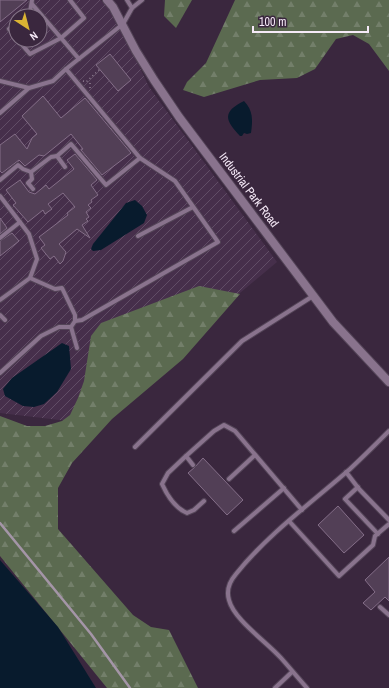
<svg xmlns="http://www.w3.org/2000/svg" width="389" height="688" font-family="'Archivo Narrow',sans-serif">
  <style>
    .industrial { fill: url(#industrial-furrows); fill-rule: evenodd }
    .forest { fill: url(#forest-firs) }
    .water { fill: #081b2d }
    .building { fill: #523f56; stroke: #846e88 }
    .lines { fill: none; stroke-linecap: round; stroke-linejoin: round }
    .lane-casing { stroke: #534457; stroke-width: 6 }
    .street-casing { stroke: #534457; stroke-width: 10 }
    .path { stroke: #928295; stroke-width: 1.5; stroke-dasharray: 1 3; stroke-linecap: butt }
    .lane { stroke: #89738d; stroke-width: 4 }
    .street { stroke: #89738d; stroke-width: 8 }
    .rail { stroke: #a495a7; stroke-width: 2.5 }
    .labels { text-anchor: middle; stroke-width: 3; stroke-linejoin: round; paint-order: stroke }
    .street-label { font-size: 12px; fill: #f6eaf8; stroke: #3a273e }
  </style>
  <defs>
    <pattern id="industrial-furrows" width="10" height="10" patternUnits="userSpaceOnUse"><rect width="10" height="10" fill="#462f4b"/><path d="M-1 1l2-2M0 10L10 0M9 11l2-2" fill="none" stroke="#614d66"/></pattern>
    <pattern id="forest-firs" width="22" height="20" patternUnits="userSpaceOnUse"><rect width="22" height="20" fill="#5b6a50"/><path d="M5 1l3.5 6h-7zM16 11l3.5 6h-7z" fill="#737f6a"/></pattern>
  </defs>
  <rect width="100%" height="100%" fill="#3a273e"/>
  <path class="industrial" d="M 0,0 L 101,0 L 117,19 L 149,87 L 277,262 L 85,423 L 0,413 ZM 16,16 L 40,16 L 40,40 L 16,40 Z"/>
  <g class="forest">
    <polygon points="165,0 192,0 176,28 164,16"/>
    <polygon points="235,0 389,0 389,71 369,44 353,35 336,39 315,69 297,78 260,80 204,97 183,90 187,82 206,63"/>
    <polygon points="199,286 240,294 183,359 112,419 72,463 58,488 58,529 133,615 151,627 169,630 198,688 107,688 0,556 0,416 27,426 45,426 62,421 70,415 78,398 84,381 91,336 101,323"/>
  </g>
  <g class="water">
    <path d="M 244,101 C 253,110 253,120 251,133 L 247,134 L 244,133 L 242,136 L 240,136 C 225,120 222,112 244,101 Z"/>
    <polygon points="135,200 142,206 147,215 144,223 101,250 93,251 91,249 93,244 126,203"/>
    <polygon points="62,343 69,346 71,369 57,392 44,404 34,407 23,406 5,396 3,389 12,378"/>
    <polygon points="0,560 58,627 96,688 0,688"/>
  </g>
  <g class="building">
    <polygon points="0,0 27,0 0,22"/>
    <polygon points="110,54 131,80 118,91 96,65"/>
    <polygon points="43,96 61,118 85,98 131,153 102,175 81,150 83,149 71,134 44,156 39,155 25,166 19,160 2,173 0,171 0,145 15,134 27,149 32,138 37,134 22,116"/>
    <polygon points="75,154 97,180 91,185 98,195 91,200 92,202 88,205 91,208 86,212 89,217 86,219 88,221 82,225 90,238 77,229 59,244 66,252 63,261 60,264 54,256 50,259 41,248 45,245 39,237 68,215 67,213 75,207 63,193 48,204 52,209 45,214 43,210 28,222 13,205 16,203 6,190 20,180 29,192 35,194 46,185 49,189 74,169 67,160"/>
    <polygon points="0,218 7,228 0,234"/>
    <polygon points="12,233 19,241 0,256 0,241"/>
    <polygon points="203,458 243,500 227,515 188,473 195,467"/>
    <polygon points="338,506 364,535 344,553 318,525"/>
    <polygon points="389,557 389,601 385,597 371,610 363,603 375,592 365,580"/>
  </g>
  <g class="lines">
    <g class="lane-casing">
      <g id="lane">
        <polyline points="32,4 79,59"/>
        <polyline points="132,8 142,0"/>
        <polyline points="26,16 30,12 32,0"/>
        <polyline points="16,24 9,29 16,37"/>
        <polyline points="18,40 30,54 61,38 84,18 70,0"/>
        <polyline points="0,81 29,88 53,81 66,69 123,24 132,8 127,0"/>
        <polyline points="0,113 29,88"/>
        <polyline points="65,167 57,156 71,144 106,185 140,158"/>
        <polyline points="31,172 51,157 57,156"/>
        <polyline points="0,180 18,165 23,169 31,172 32,179 28,183 33,189"/>
        <polyline points="0,196 29,234 37,259 30,278 0,300"/>
        <polyline points="138,236 193,207"/>
        <polyline points="0,238 20,222"/>
        <polyline points="30,278 55,289 62,288 75,315 75,321 82,320 218,242 175,181 140,158 66,69"/>
        <polyline points="0,315 5,320"/>
        <polyline points="71,327 77,348"/>
        <polyline points="0,373 41,336 59,327 71,327 75,321"/>
        <polyline points="135,447 242,341 313,296"/>
        <polyline points="186,456 193,465"/>
        <polyline points="346,472 359,489 389,520"/>
        <polyline points="229,479 255,455"/>
        <polyline points="358,487 345,499 378,534"/>
        <path d="M 204,501 L 194,510 L 187,513 C 175,508 167,495 162,484 L 168,473 L 186,456 L 214,431 L 224,425 L 235,431 L 302,510"/>
        <polyline points="289,521 339,576 373,545 375,536 389,524"/>
        <polyline points="234,531 284,488"/>
        <polyline points="380,607 389,615"/>
        <polyline points="275,688 292,672"/>
        <path d="M 307,688 C 298,678 290,668 281,658 C 267,642 234,620 229,600 C 226,590 230,581 236,574 C 268,534 311,503 350,469 C 363,457 376,444 389,431"/>
      </g>
    </g>
    <g class="street-casing">
      <polyline id="street" points="107,0 113,7 136,51 154,80 179,117 333,322 389,382"/>
    </g>
    <g class="path">
      <polyline points="83,81 86,82 100,69"/>
      <polyline points="90,88 90,80"/>
    </g>
    <use href="#lane" class="lane"/>
    <use href="#street" class="street"/>
    <polyline class="rail" points="0,523 91,634 130,688"/>
  </g>
  <g class="labels">
    <g class="street-label">
      <text transform="translate(249 190) rotate(53)" y="4">Industrial Park Road</text>
    </g>
  </g>
  <g transform="translate(28 28) rotate(144)"><circle r="19" fill="#3a273e" stroke="#857588"/>
  <path d="M0-3L7 15L0 10L-7 15Z" fill="#dab333"/>
  <text y="-6" font-size="11" font-weight="bold" text-anchor="middle" fill="#f6eaf8">N</text>
  </g>
  <path d="M253 26v6h115v-6" fill="none" stroke="#f6eaf8" stroke-width="2"/>
  <text x="259" y="26" font-size="12" fill="#f6eaf8" stroke="#3a273e" stroke-width="3" paint-order="stroke">100 m</text>
</svg>
